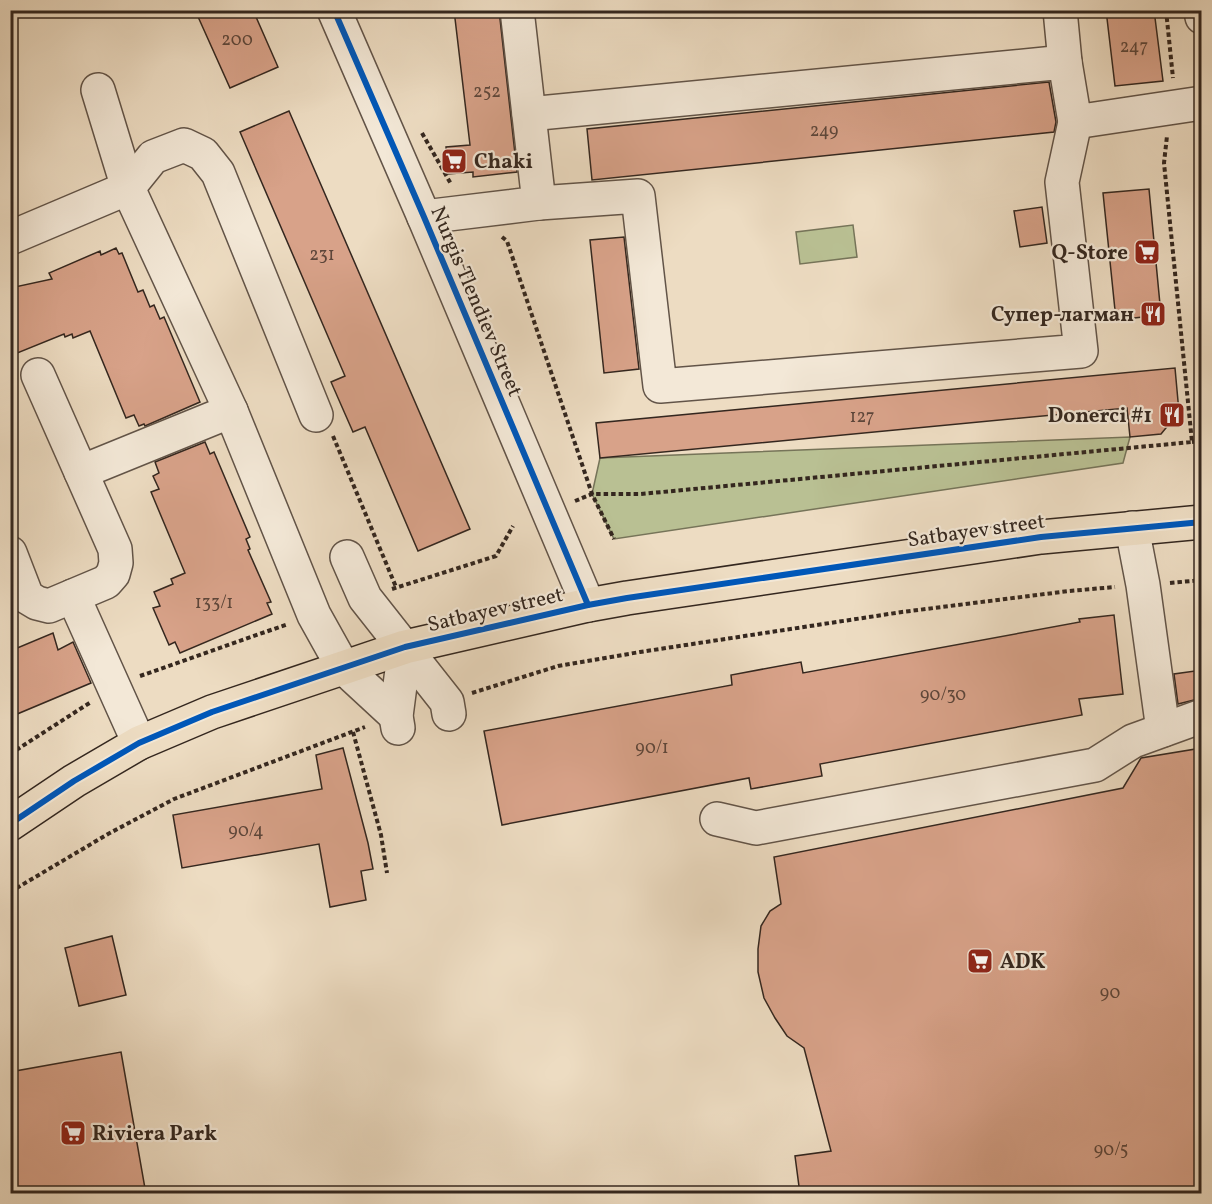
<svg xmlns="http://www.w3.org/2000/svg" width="1212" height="1204" font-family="Vollkorn,serif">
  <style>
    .green { fill: #b9c093; stroke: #767459; stroke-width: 1.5 }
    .building { fill: #d8a289; stroke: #34271f; stroke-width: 1.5 }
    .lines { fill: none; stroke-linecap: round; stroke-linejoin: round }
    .minor-casing { stroke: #625448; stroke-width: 36 }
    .major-casing { stroke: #34271f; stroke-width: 36 }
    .path { stroke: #34271f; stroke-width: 4; stroke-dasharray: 4.5 3; stroke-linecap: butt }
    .minor { stroke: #f3e8d7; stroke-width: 33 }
    .major { stroke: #eddcc2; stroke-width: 33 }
    .cycleway-casing { stroke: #f3e8d7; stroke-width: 10 }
    .cycleway { stroke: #0057b8; stroke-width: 6 }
    .labels { text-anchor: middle; stroke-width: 4.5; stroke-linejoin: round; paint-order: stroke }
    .number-label { font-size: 18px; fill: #5d463a }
    .poi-label { font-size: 21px; font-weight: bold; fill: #34271f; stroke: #f3e8d7; text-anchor: start }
    .street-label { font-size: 21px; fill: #34271f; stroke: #f3e8d7 }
  </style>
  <rect width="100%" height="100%" fill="#eddcc2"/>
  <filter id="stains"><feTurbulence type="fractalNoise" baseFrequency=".00333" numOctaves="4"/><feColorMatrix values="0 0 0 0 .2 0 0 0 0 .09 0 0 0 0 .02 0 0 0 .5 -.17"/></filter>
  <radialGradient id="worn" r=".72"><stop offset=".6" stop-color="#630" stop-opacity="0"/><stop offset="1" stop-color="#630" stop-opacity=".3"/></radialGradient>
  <g class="green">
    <polygon points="853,225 857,257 800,264 796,232"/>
    <polygon points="1130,437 1123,463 614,539 592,494 600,458"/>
  </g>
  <g class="building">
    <polygon points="195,10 253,10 278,67 230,88"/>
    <polygon points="454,10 499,10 517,172 473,177 473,172 448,174 446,147 470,145"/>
    <polygon points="1106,10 1154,10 1163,81 1115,86"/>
    <polygon points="1049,82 1056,122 1054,132 592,180 587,129"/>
    <polygon points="289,111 470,529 418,551 365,427 353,432 331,382 345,376 240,132"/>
    <polygon points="1149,189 1161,315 1116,320 1103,193"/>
    <polygon points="1042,207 1047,243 1020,247 1014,211"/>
    <polygon points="624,237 639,369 604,373 590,240"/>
    <polygon points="116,248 119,254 122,253 138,292 143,290 150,307 154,305 160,319 164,317 200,402 145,426 144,424 139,426 134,415 126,418 90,331 73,338 72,334 65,337 64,334 10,356 10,288 52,279 49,273 100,251 101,255"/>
    <polygon points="1175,368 1179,412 1161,434 1130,437 1127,408 600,458 596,423"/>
    <polygon points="205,442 210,454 214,452 250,537 246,539 250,549 248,550 271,602 267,603 272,614 180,653 175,642 169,645 153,608 160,606 154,592 173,584 171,579 185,573 151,492 159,489 153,476 159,473 155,462"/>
    <polygon points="1114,615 1123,694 1079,699 1082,715 820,764 822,776 751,789 749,778 502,825 484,731 732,685 731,675 801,662 803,673 1080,622 1079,619"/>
    <polygon points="53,633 58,650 73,642 91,683 10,717 10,651"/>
    <polygon points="1202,670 1202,698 1178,704 1174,674"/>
    <polygon points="343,748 368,843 373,869 361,871 366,900 330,907 319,844 182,868 173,815 322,789 316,755"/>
    <polygon points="1202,748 1202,1194 800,1194 795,1156 831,1151 804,1048 787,1036 775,1018 764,998 758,972 758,949 761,926 770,911 781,904 774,857 1123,788 1141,758"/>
    <polygon points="112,936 126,995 79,1006 65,948"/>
    <polygon points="121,1052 146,1194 10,1194 10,1072"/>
  </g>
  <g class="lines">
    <g class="minor-casing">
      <g id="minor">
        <polyline points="334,10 424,217 588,605"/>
        <polyline points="1060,10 1065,62"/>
        <polyline points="1201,10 1202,17"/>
        <polyline points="98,90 128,188 231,411 314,615 343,667 396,716"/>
        <polyline points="529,114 1065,62 1075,122 1202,103"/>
        <polyline points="539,203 638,196 660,386 1081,351 1062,182 1075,122"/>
        <polyline points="424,217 539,203 517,10"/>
        <polyline points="10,238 128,188 153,157 184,145 203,154 218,173 316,415"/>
        <polyline points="81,472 231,411"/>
        <polyline points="1132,528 1143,585 1163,730"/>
        <polyline points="10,553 27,597 37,603 49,606 106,582 113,574 116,563 115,549 38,375"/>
        <polyline points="347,557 365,598 447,702 449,714"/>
        <polyline points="73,596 139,743"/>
        <polyline points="398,728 396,716 405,647"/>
        <polyline points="717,819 756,828 1095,765 1133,741 1202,716"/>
      </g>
    </g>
    <g class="major-casing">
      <polyline id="major" points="10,824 74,781 139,743 212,712 405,647 588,605 627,598 1041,537 1202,522"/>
    </g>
    <g class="path">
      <polyline points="1166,10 1173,78"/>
      <polyline points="422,133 451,184"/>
      <polyline points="502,237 507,241 592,494 614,539"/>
      <polyline points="333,436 396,587"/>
      <polyline points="1192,442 1202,441"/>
      <polyline points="575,501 592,494 641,494 1192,442 1164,163 1167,136"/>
      <polyline points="1170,583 1202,580"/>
      <polyline points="392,589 496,556 513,526"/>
      <polyline points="140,676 288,624"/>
      <polyline points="472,693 558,666 640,652 902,612 1069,591 1115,587"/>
      <polyline points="353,732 381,835 387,873"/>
      <polyline points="10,754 91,702"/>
      <polyline points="10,892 108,834 174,799 365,727"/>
    </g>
    <use href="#minor" class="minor"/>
    <use href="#major" class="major"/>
    <g class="cycleway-casing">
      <g id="cycleway">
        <polyline points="334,10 424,217 588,605"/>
        <polyline points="10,824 74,781 139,743 212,712 405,647 588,605 627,598 1041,537 1202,522"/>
      </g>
    </g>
    <use href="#cycleway" class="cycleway"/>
  </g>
  <defs>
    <g id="supermarket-square" transform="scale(1.35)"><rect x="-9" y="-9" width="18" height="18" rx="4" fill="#8f2418" stroke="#f3e8d7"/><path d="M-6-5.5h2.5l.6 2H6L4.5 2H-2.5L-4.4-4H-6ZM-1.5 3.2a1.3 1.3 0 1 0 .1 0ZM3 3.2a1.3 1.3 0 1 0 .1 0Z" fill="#fff"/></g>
    <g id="restaurant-square" transform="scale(1.35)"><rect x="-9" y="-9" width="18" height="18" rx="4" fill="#8f2418" stroke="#f3e8d7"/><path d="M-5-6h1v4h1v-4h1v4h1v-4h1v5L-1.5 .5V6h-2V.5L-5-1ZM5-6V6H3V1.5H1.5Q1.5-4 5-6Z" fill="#fff"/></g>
  </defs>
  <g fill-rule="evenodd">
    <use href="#supermarket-square" x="454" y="161"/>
    <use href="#supermarket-square" x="1147" y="252"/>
    <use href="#restaurant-square" x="1153" y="314"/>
    <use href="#restaurant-square" x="1172" y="415"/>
    <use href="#supermarket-square" x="980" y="961"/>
    <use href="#supermarket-square" x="73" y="1133"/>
  </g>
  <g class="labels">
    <g class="number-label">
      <text x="237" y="45">200</text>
      <text x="1134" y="52">247</text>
      <text x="487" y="97">252</text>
      <text x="824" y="136">249</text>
      <text x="322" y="260">231</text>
      <text x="862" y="422">127</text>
      <text x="214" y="608">133/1</text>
      <text x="943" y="700">90/30</text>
      <text x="652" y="753">90/1</text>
      <text x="246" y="836">90/4</text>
      <text x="1110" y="998">90</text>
      <text x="1111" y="1155">90/5</text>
    </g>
    <g class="poi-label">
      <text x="474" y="168">Chaki</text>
      <text x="1128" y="259" text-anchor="end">Q-Store</text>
      <text x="1134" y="321" text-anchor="end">Супер-лагман</text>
      <text x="1152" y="422" text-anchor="end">Donerci #1</text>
      <text x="1000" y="968">ADK</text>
      <text x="92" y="1140">Riviera Park</text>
    </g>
    <g class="street-label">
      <text transform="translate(477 301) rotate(67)" y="7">Nurgis Tlendiev Street</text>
      <text transform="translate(976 530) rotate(-8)" y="7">Satbayev street</text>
      <text transform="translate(495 609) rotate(-13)" y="7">Satbayev street</text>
    </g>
  </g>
  <rect width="1212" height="1204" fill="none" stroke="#eddcc2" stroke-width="36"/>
  <rect x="12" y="12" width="1188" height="1180" fill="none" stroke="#34271f" stroke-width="3"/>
  <rect x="18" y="18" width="1176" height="1168" fill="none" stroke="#34271f" stroke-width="1.5"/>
  <rect width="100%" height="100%" filter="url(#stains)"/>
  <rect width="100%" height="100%" fill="url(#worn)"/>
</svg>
